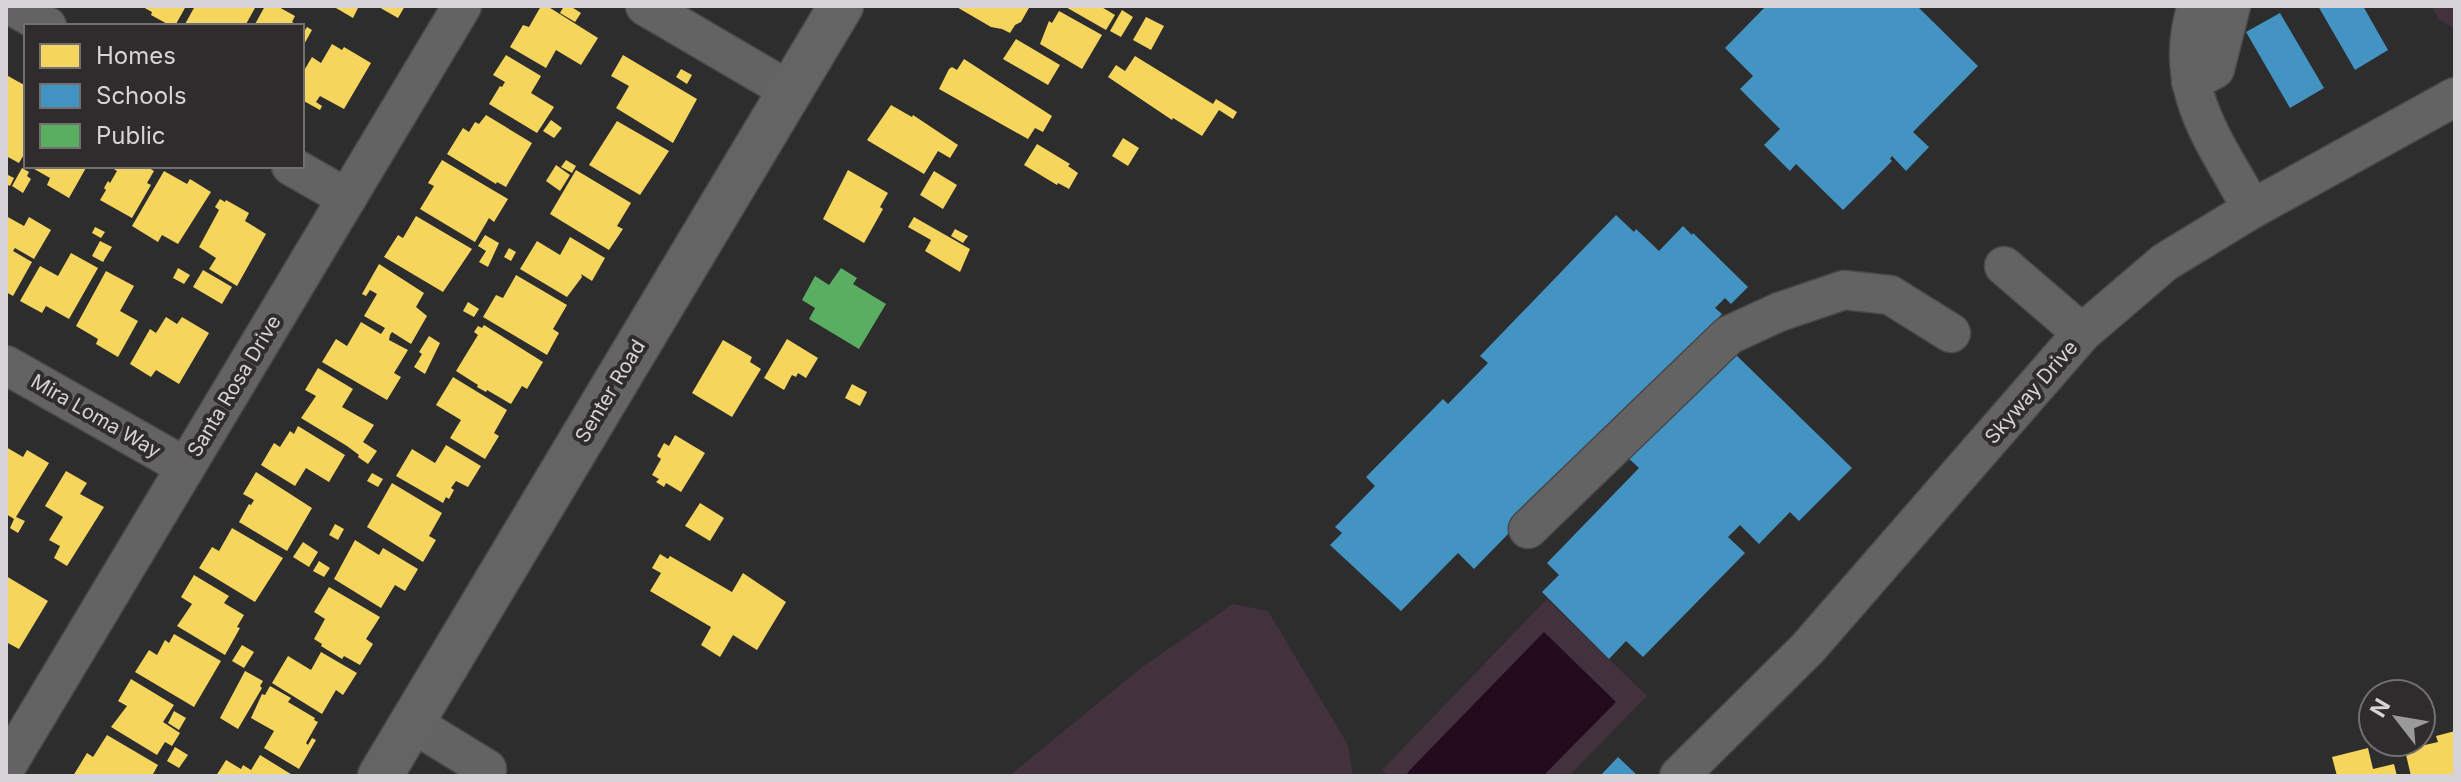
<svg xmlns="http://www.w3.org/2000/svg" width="2461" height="782" font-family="Inter,sans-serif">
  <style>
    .green { fill: #43313e }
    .water { fill: #210b1c }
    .homes { fill: #f6d55c }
    .schools { fill: #4393c3 }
    .public { fill: #5aae61 }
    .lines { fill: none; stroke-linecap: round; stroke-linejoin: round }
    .minor-casing { stroke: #494849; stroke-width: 41 }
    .major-casing { stroke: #494849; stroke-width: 47 }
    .minor { stroke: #646364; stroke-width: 38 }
    .major { stroke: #646464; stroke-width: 44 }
    .labels { text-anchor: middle; stroke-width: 8; stroke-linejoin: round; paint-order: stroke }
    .street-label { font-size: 20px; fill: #d6d4d6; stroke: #2f2c2e }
  </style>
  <rect width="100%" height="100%" fill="#2e2d2e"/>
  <g class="green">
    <polygon points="2431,6 2455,6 2455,28 2439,20"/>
    <polygon points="1547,599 1647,696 1569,776 1389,776 1382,770"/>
    <polygon points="1233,604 1268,611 1348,745 1353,776 1009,776 1141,668"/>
  </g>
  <polygon class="water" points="1544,632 1616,702 1543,776 1411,776 1407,773"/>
  <g class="homes">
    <polygon points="141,6 186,6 175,26 171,26 151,15 152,12"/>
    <polygon points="195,6 256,6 245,26 184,26"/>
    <polygon points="265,6 277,6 295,16 292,22 299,26 254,26"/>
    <polygon points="337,6 359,6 353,18 336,8"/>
    <polygon points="377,6 405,6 398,18"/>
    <polygon points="541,6 547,6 598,38 581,65 556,50 546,68 510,47 523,25 529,27"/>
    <polygon points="564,6 570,6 581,13 575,22 560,13"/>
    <polygon points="955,6 1030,6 1021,22 1015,25 1010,33 1002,29 991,27"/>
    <polygon points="1064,6 1100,6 1115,15 1106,30"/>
    <polygon points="1122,10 1133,17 1121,37 1110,31"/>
    <polygon points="1059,11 1102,35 1082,69 1040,44 1049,21 1052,23"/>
    <polygon points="1146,17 1164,26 1151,50 1133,40"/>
    <polygon points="307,27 312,30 302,48 302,28 305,30"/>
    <polygon points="1016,39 1060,65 1048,85 1003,59"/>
    <polygon points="332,44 342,50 344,47 371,63 344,109 320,96 316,102 322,106 320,110 302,100 302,74 312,57 321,63"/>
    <polygon points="506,55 541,76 531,93 554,107 537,133 489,104 500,86 502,87 505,82 493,75"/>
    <polygon points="623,55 697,99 673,143 616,108 629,86 611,76"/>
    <polygon points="1135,56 1213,104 1216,99 1237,112 1233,119 1219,110 1202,136 1173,118 1172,120 1108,77 1116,65 1125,71"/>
    <polygon points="964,59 1052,116 1043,132 1035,128 1028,139 939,89 949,69 952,67 957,70"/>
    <polygon points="681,69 692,75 687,84 676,77"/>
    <polygon points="8,76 26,86 26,151 19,163 6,156 6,80"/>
    <polygon points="891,105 912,117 913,115 958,145 950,158 938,151 924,174 867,140"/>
    <polygon points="486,115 532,143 506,187 497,182 496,184 447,154 463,128 469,132 475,122 479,124"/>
    <polygon points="551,120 562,128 554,138 543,131"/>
    <polygon points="617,121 669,151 640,195 589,165"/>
    <polygon points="1123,138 1139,148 1128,166 1112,156"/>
    <polygon points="1037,144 1070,164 1068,166 1078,173 1069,189 1058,183 1057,185 1024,165"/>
    <polygon points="442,160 508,199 494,222 489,218 475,242 420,209 434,186 428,183"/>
    <polygon points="566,160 576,166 572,173 561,167"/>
    <polygon points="556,165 570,175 560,191 546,181"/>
    <polygon points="29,166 87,166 69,198 47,185 50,178"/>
    <polygon points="109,166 146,166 154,171 147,183 151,185 132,218 100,200 106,190 104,188 108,181 110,183 117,171"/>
    <polygon points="22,168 29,172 27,176 31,179 23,193 12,186"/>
    <polygon points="576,170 631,203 617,226 623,229 609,250 550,214"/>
    <polygon points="848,170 888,193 880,207 883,209 864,243 823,219"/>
    <polygon points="164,171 187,184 190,179 211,192 178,244 162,235 158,242 132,226"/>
    <polygon points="934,171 957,185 943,209 920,195"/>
    <polygon points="6,174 14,178 10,186 6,184"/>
    <polygon points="220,199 225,202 226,200 249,213 245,221 266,234 237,286 209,269 216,258 199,247 219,210 215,207"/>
    <polygon points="6,216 24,226 29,217 51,230 34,259 15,248 13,251 32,262 13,296 6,292"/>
    <polygon points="416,216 472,249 443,292 384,257 398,235 403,238"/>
    <polygon points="914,217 970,249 960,272 925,251 931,240 908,227"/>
    <polygon points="95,227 105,232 101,238 92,233"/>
    <polygon points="955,229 968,236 963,243 951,236"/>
    <polygon points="485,235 499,243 488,267 479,262 486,251 478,246"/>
    <polygon points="570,237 605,258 592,281 581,274 582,277 567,297 520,269 537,241 560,255"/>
    <polygon points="100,241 112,247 103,262 92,256"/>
    <polygon points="509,248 516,252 511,261 504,257"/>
    <polygon points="71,253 98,268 69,319 46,306 42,313 20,301 40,266 58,276"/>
    <polygon points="379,264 424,293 416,307 427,316 411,344 392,332 390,335 389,340 408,350 394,373 401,377 387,400 322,362 336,339 347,346 361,322 381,334 385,328 364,316 377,294 370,290 366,296 362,294"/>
    <polygon points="178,268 190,275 184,284 173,278"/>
    <polygon points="203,270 232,287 222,304 193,287"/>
    <polygon points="106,271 134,286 120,311 138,321 118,357 96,344 98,339 76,326"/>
    <polygon points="516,275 567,305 553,329 559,333 547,355 483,317 496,295 503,298"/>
    <polygon points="468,302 479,309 474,317 463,311"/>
    <polygon points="166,317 177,324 182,317 209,333 179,384 156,370 151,377 130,364 150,329 156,333"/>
    <polygon points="484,325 543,362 527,389 522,386 511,404 487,390 486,392 477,387 478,385 456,371 478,335 474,332 478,326 482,328"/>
    <polygon points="429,336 440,343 425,374 414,367 422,354 419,352"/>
    <polygon points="787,339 818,358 806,378 798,373 796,377 792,375 784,390 764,378"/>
    <polygon points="723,340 752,357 750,362 761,369 732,417 692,393"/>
    <polygon points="318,368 353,389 342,407 374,425 363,442 377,451 368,464 358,457 359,455 347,446 301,418 316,396 305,390"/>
    <polygon points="453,377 507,410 494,433 499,436 485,459 450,438 461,420 436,405"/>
    <polygon points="852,384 867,392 860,406 845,398"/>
    <polygon points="298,426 345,455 329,482 306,468 295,486 261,465 274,443 280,447 290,431 294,434"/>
    <polygon points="675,435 705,453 681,492 666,483 664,487 656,482 659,479 652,475 661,459 657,456 664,443 669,446"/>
    <polygon points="446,445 481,466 468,487 456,481 451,488 454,490 449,499 446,497 443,503 396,476 412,449 435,463"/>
    <polygon points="6,447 23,457 27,450 49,463 16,517 25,521 18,533 10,528 14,519 6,514"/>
    <polygon points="66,471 87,483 80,494 104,507 67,566 54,558 60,546 49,540 63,517 45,506"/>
    <polygon points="256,472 312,508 287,551 239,522 249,504 251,505 254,500 243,494"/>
    <polygon points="372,473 383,479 378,487 367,481"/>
    <polygon points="392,483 442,513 429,536 436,540 423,562 367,527"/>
    <polygon points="700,503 724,518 710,541 685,526"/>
    <polygon points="335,524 344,529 338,540 329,535"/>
    <polygon points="232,528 283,558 255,602 199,568 212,547 219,551"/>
    <polygon points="355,540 379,555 383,548 418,569 405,591 395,585 381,608 334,579"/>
    <polygon points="303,542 318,552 309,567 293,557"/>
    <polygon points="660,554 668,559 670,556 732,592 743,573 786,602 757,650 733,635 720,657 701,645 711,627 650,591 661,573 652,568"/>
    <polygon points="319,561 330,568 324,577 313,571"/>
    <polygon points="194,575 229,596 224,603 244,615 237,627 240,628 225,655 177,626 192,604 181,597"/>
    <polygon points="6,576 48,601 19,649 6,642"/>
    <polygon points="329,587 380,617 366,639 373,644 360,665 344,656 342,659 321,646 322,644 314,639 325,619 314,612"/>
    <polygon points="174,634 221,661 194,707 135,672 149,650 157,655 165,640 169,643"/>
    <polygon points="242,645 254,652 244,668 232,661"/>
    <polygon points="321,652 357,673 343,695 336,690 322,714 272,683 288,656 311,670"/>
    <polygon points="245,671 263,681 260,686 262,688 238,729 220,718"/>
    <polygon points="131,679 174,705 163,722 180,733 172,746 165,742 157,755 111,727 127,706 118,701"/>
    <polygon points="270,686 291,698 288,702 315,718 314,720 318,722 306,743 308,745 312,738 316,740 299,769 264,748 274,731 251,718 262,694 265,695"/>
    <polygon points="174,711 186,718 179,730 168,723"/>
    <polygon points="2455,731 2455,776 2411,776 2403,742 2421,742 2422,732 2425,745 2438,742 2436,736"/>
    <polygon points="107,735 158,765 152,776 73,776 87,753 93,757"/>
    <polygon points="175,747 188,755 179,768 167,761"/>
    <polygon points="2368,748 2373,769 2394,764 2397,776 2337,776 2332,757"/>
    <polygon points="260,755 294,776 216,776 226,760 241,769 243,765 251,770"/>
  </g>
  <g class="schools">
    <polygon points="1766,6 1917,6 1978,66 1913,132 1929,147 1906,171 1892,156 1890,159 1892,161 1843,210 1796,164 1790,171 1764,145 1780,129 1740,89 1753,76 1725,48"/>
    <polygon points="2318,6 2363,6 2388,50 2355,70"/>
    <polygon points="2280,13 2324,88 2290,108 2246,32"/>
    <polygon points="1616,215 1634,232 1636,229 1659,251 1683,226 1692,235 1693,233 1748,287 1731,304 1725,298 1715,308 1722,314 1474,569 1458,553 1401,611 1330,545 1342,533 1335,527 1375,486 1366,477 1443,399 1448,404 1488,363 1480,356"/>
    <polygon points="1733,352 1852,468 1799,521 1790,512 1759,544 1740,525 1728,537 1745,553 1643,657 1626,641 1609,659 1542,592 1559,575 1547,563 1639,468 1626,456"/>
    <polygon points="1618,757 1638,776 1600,776"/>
  </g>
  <polygon class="public" points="841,268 857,278 853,284 886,304 859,349 809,319 815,308 802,300 815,276 829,285"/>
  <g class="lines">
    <g class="minor-casing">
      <g id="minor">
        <polyline points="12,6 47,26"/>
        <polyline points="645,6 790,91"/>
        <path d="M 2197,6 C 2170,88 2216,142 2252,209"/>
        <polyline points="2191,82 2215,69 2231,6"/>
        <polyline points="291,166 347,198"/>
        <polyline points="2004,266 2082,333"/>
        <polyline points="6,365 186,467"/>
        <polyline points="1528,529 1729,335 1779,312 1844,290 1890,295 1951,333"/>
        <polyline points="412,723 487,769 482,776"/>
        <polyline points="6,767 462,6"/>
        <polyline points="1679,776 1808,648 2082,333 2165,262 2252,209 2455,97"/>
      </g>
    </g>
    <g class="major-casing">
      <polyline id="major" points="380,776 841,6"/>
    </g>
    <use href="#minor" class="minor"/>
    <use href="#major" class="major"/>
  </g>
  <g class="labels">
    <g class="street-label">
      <text transform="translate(234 386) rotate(-59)" y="7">Santa Rosa Drive</text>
      <text transform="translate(610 391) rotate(-59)" y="7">Senter Road</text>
      <text transform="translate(2031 392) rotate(-49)" y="7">Skyway Drive</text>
      <text transform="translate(96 416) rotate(30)" y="7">Mira Loma Way</text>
    </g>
  </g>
  <rect width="2461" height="782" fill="none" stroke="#d6d4d6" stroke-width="16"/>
  <rect x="24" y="24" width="280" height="144" fill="#2f2c2e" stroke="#726f71" stroke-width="2"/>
  <rect x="40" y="44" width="40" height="24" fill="#f6d55c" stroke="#726f71" stroke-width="2"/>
  <text x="96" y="64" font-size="24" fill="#d6d4d6">Homes</text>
  <rect x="40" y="84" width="40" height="24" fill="#4393c3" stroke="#726f71" stroke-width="2"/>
  <text x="96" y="104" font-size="24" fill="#d6d4d6">Schools</text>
  <rect x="40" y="124" width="40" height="24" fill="#5aae61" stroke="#726f71" stroke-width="2"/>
  <text x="96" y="144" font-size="24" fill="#d6d4d6">Public</text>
  <g transform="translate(2397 718) rotate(301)"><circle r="38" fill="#2f2c2e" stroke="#726f71" stroke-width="2"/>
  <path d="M0-6L14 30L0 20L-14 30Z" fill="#9b9a9b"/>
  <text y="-12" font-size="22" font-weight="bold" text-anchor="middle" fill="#d6d4d6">N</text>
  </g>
</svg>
